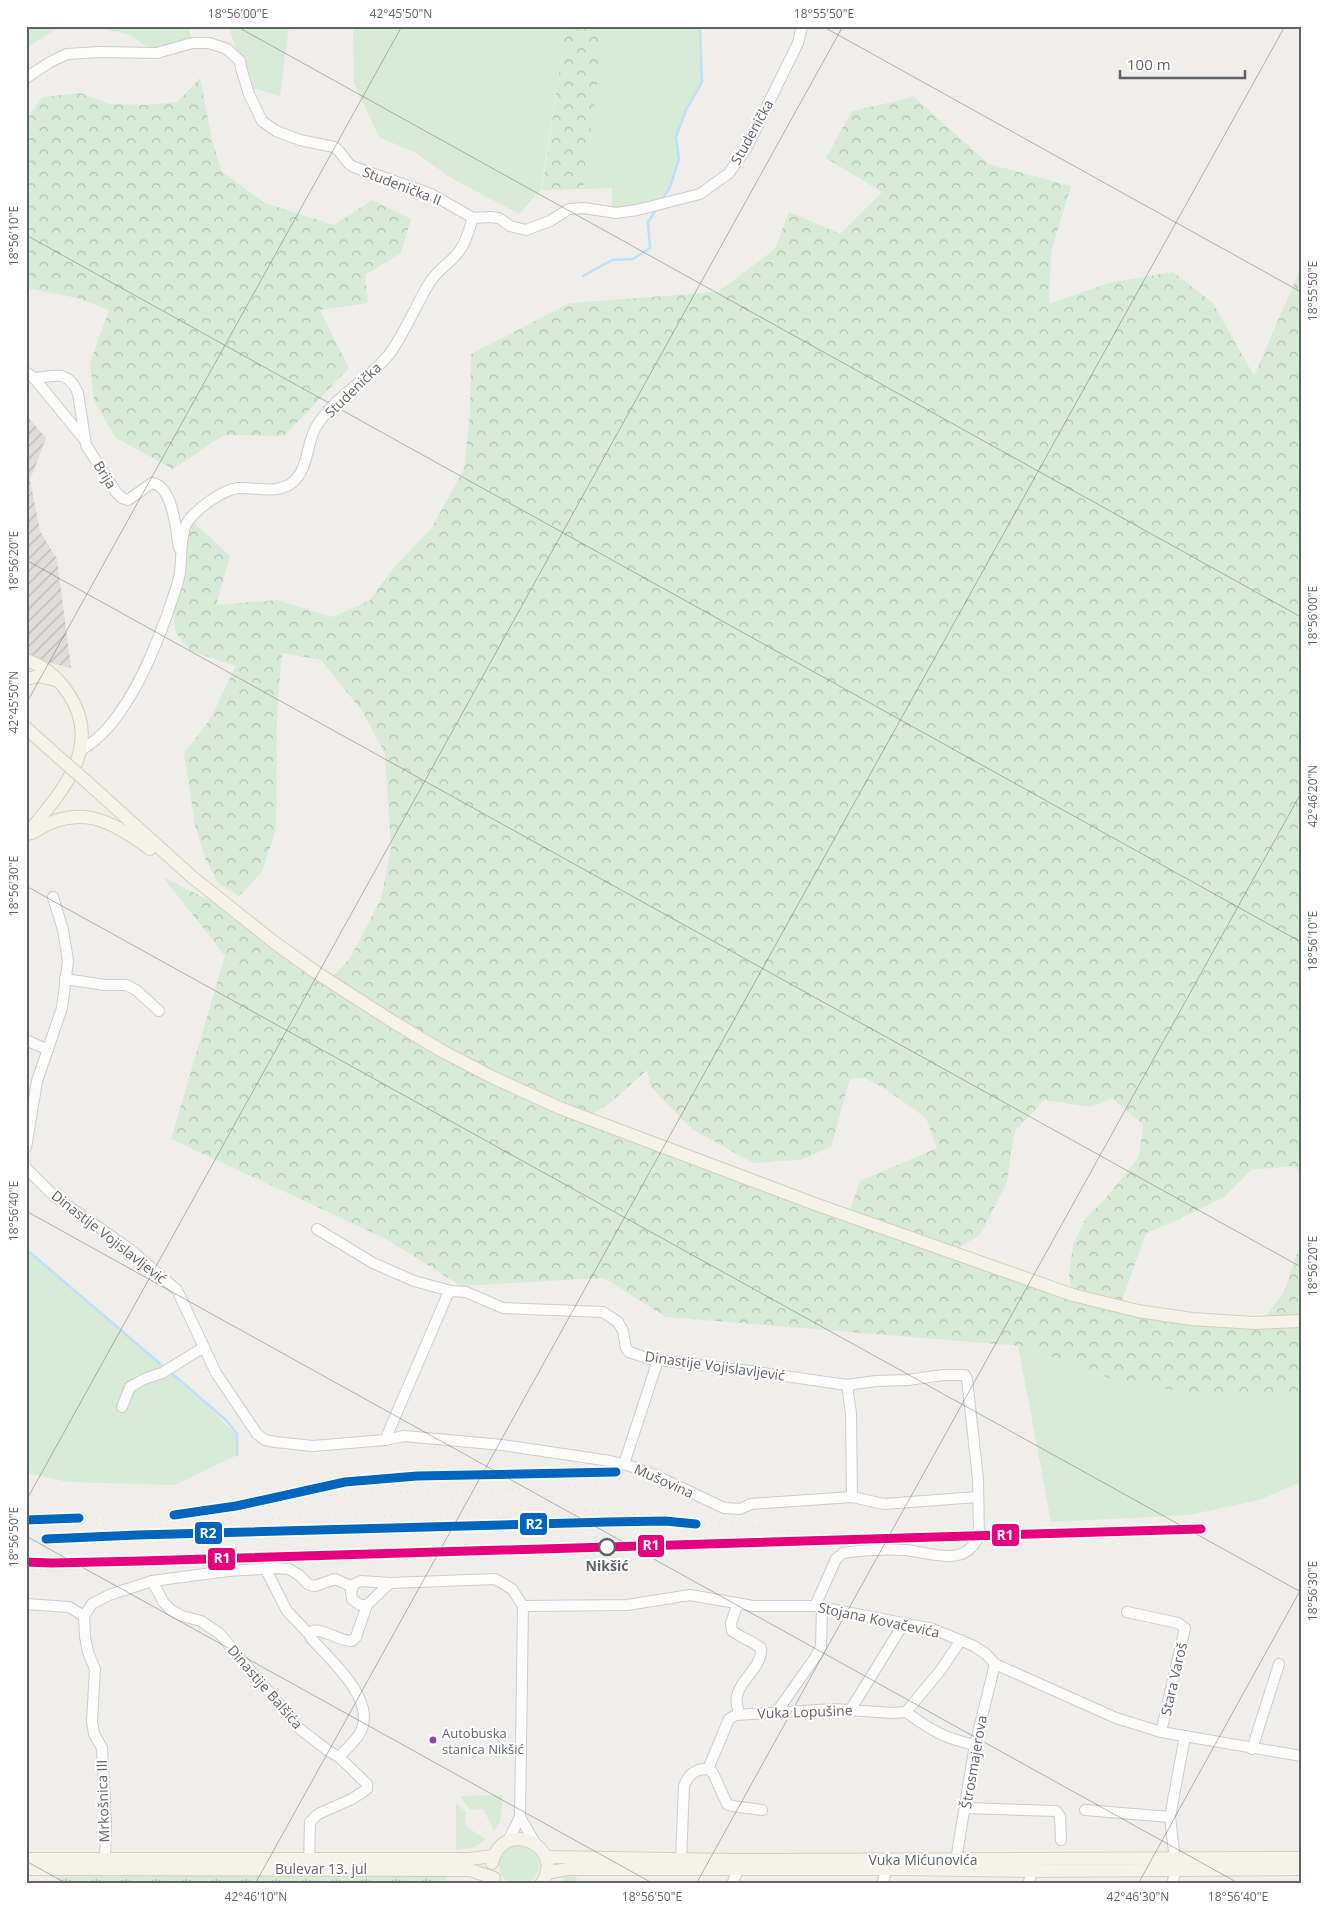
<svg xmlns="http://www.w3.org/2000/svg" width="1327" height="1910" font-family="'Open Sans',sans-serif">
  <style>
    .industrial { fill: url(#industrial-furrows) }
    .green { fill: #d8ebd6 }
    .forest { fill: url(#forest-crowns); fill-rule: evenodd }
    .park { fill: url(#park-tufts) }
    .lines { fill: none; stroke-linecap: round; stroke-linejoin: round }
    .stream { stroke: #bfe0f9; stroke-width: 2.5 }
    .minor-casing { stroke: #cbcccc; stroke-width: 12 }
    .major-casing { stroke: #d7ceb8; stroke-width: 14 }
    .minor { stroke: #fdfcfc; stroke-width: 10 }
    .major { stroke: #f4f2e9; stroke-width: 12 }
    .rail { stroke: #e4e4e4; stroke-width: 2.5; stroke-dasharray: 1 6; stroke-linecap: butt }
    .major-bridge-casing { stroke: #d7ceb8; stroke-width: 14; stroke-linecap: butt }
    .major-bridge { stroke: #f4f2e9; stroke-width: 12 }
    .rail-1-casing { stroke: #fff; stroke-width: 12 }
    .rail-2-casing { stroke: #fff; stroke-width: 12 }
    .rail-1 { stroke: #e5007d; stroke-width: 9 }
    .rail-2 { stroke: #0065bd; stroke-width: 9 }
    .ticks { fill: none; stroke: #5f6368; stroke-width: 1; stroke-opacity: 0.45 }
    .stop-dot { fill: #fff; stroke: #5f6368; stroke-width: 2.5 }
    .bus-dot { fill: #8e44ad; stroke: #fff; stroke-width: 2 }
    .labels { text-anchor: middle; stroke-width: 4; stroke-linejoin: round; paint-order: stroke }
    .bus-label { font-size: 13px; fill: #5f6368; stroke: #fff; text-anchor: start }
    .street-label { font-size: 14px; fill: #5f6368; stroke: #fff }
    .stop-label { font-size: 14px; font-weight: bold; fill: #5f6368; stroke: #fff }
    .line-badge { stroke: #fff; stroke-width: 2 }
    .badge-label { font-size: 14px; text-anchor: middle; font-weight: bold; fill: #fff }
    .neatline { fill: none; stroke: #5f6368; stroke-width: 2 }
    .ticks-label { font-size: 12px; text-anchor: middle; fill: #5f6368 }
  </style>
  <defs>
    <pattern id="industrial-furrows" width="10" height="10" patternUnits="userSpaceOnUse" patternTransform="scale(1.25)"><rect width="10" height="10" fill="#dfddda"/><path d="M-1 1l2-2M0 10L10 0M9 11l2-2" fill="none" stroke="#b8b7b5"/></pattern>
    <pattern id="forest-crowns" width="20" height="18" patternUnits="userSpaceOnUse" patternTransform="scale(1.25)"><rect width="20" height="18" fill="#d8ebd6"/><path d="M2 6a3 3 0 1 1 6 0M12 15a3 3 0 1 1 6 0" fill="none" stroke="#b2c2b1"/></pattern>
    <pattern id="park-tufts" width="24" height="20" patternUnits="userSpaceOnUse" patternTransform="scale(1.25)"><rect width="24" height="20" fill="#d8ebd6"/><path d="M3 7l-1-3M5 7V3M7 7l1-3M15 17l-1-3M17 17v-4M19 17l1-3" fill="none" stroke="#b2c2b1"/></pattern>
  </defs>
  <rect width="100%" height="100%" fill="#efeeea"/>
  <polygon class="industrial" points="26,415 46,438 30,480 40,531 57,559 71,668 26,657"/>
  <g class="green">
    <polygon points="26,26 61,26 26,48"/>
    <polygon points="89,26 188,26 192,43 157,53 130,35"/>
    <polygon points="229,26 289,26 280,96 246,86"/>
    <polygon points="353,26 566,26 541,190 519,214 451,178 416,153 379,137 354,83"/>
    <polygon points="573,26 699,26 700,31 702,82 688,106 676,137 679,159 670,188 652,206 612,212 612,188 583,189 604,33"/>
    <polygon points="26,1249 191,1388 237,1436 237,1455 175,1485 68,1482 26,1473"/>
    <polygon points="1018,1345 1120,1382 1219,1397 1301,1395 1301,1482 1259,1500 1189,1515 1051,1522"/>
    <polygon points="503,1795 500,1822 494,1831 483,1809 470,1810 460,1796"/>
    <polygon points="456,1803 466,1812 465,1826 486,1839 475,1847 456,1850"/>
    <circle cx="519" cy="1865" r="20"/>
    <polygon points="576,1876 577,1879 574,1884 561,1884 564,1877"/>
  </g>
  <g class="forest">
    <polygon points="566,26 604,32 583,189 542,190"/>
    <polygon points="200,78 211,135 221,171 265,203 334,225 372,200 411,219 401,253 365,275 368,303 320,310 349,368 284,436 224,435 173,469 116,438 94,401 90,363 109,310 77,298 26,288 26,120 42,97 80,93 110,104 145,105 177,102"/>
    <path d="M 914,97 L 989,164 L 1071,186 L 1051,252 L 1049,304 L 1109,283 L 1173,272 L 1213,303 L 1254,376 L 1301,268 L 1301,1175 L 1295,1166 L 1251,1170 L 1224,1197 L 1175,1221 L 1146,1233 L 1120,1306 L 1261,1322 L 1284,1292 L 1301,1242 L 1301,1396 L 1220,1397 L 1120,1382 L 1021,1346 L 666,1317 L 604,1278 L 461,1286 L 386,1239 L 171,1139 L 225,956 L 163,877 L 242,917 L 329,981 L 350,958 L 381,899 L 391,849 L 385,754 L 363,712 L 321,660 L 282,653 L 277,708 L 276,829 L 262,872 L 239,896 L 218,883 L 205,858 L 195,825 L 184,753 L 209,721 L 236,666 L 191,651 L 176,633 L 171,602 L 190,519 L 230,556 L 216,605 L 277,600 L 332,617 L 369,601 L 396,565 L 431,529 L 464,469 L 470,414 L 471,354 L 570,303 L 718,292 L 775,249 L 789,212 L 840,234 L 882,192 L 826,158 L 852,111 ZM 647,1070 L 651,1087 L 692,1129 L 753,1163 L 800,1160 L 831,1147 L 850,1079 L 865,1078 L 887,1090 L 926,1118 L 937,1148 L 860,1181 L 848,1216 L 587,1117 L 610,1103 ZM 1112,1098 L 1143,1125 L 1139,1157 L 1105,1199 L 1086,1218 L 1073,1245 L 1069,1275 L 1073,1295 L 951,1252 L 980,1235 L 1007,1183 L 1014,1132 L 1044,1100 L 1091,1107 Z"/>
  </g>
  <polygon class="park" points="446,1874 448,1884 61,1884 58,1877"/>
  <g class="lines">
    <g class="stream">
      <polyline points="661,201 670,187 679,159 676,137 686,110 702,82 700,31 699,26"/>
      <polyline points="583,276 612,260 633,259 650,248 648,222 656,210"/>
      <polyline points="26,1249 165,1368"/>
      <polyline points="169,1371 226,1420 237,1434 237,1455"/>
    </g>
    <g class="minor-casing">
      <g id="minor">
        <polyline points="26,78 50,62 67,54 99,52 157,53 192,43 209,43 227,49 240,61 241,68 249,94 262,121 276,131 300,140 334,147 339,151 349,164 354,167 431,194 473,218"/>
        <path d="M 26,372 L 34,378 C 54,377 67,368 78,393 L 86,445 L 116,492 L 122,498 L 128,500 L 152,483 C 173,486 176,530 179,548"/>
        <polyline points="34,378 84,439"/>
        <path d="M 81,750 C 124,726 152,657 168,612 C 172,599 178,586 180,572 C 182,559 180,531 188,521 C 198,508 222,490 238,488 C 257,487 277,495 293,482 C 309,468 306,444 316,427 C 333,398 365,382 386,358 C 402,340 416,304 430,282 C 438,269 452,262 460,250 C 467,240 469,229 473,218 L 490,217 L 499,218 L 510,226 L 526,230 L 550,221 L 569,209 L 584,208 L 616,213 L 637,210 L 700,194 L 729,173 L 746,149 L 798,43 L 802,26"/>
        <polyline points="65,979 105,985 126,985 136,990 159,1011"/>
        <polyline points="26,1040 48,1050"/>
        <polyline points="26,1148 37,1081 62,1008 68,961 63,930 53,897"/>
        <polyline points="26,1168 54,1196 131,1250 177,1290 216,1373 257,1434 265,1440 275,1442 313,1446 385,1440 404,1436 502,1445 610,1461 630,1466 655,1475 724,1508 740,1509 751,1504 765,1503 852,1497 884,1504 977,1497"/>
        <path d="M 317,1229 L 373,1263 L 414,1281 L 451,1291 L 466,1292 L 503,1308 L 603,1312 L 618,1322 L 623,1331 L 626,1348 L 629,1352 L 650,1359 L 750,1371 L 847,1385 L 876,1381 L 908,1380 L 943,1375 L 965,1375 L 967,1379 L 978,1479 L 979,1535 C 966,1569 931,1552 905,1550 C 887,1549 860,1550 843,1553 L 836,1559 L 815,1606"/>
        <polyline points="847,1385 851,1413 852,1497"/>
        <polyline points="122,1407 130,1387 144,1379 162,1373 204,1347"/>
        <polyline points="385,1440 447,1296 451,1291"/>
        <polyline points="624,1464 658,1360"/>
        <polyline points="265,1568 287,1611 310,1635"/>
        <polyline points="152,1581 164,1603 171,1610 182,1616 201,1621 220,1634 300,1729 327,1750 339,1757 367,1784 367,1789 352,1799 318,1814 310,1822 309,1865"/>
        <path d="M 738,1603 L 731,1623 L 732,1631 C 742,1638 752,1641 761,1648 C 763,1673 725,1685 740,1714"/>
        <polyline points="26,1604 69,1607 84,1616"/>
        <polyline points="367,1605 360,1605 352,1599 351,1591 354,1584 361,1581 390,1583 495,1579 512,1589 523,1606"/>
        <polyline points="523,1606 627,1605 690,1595 753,1606 815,1606 933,1629 974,1646 986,1654 995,1664 1116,1718 1161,1732 1301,1756"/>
        <polyline points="1127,1612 1178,1623 1185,1628 1161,1732"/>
        <polyline points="851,1709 904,1623"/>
        <path d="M 906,1712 C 932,1731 944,1738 975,1745"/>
        <polyline points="776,1713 816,1656 821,1647 822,1609"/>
        <polyline points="1252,1749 1279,1664"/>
        <path d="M 339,1757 C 346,1749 355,1742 360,1733 C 378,1700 330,1660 311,1638 L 312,1631 C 324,1628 337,1641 352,1641 L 356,1637 L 367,1605 L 390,1583"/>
        <polyline points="708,1769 729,1719 736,1715 833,1709 893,1713 906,1712 940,1671 961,1640"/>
        <polyline points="966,1808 1056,1811 1060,1816 1061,1840"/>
        <polyline points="1085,1810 1170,1817"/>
        <polyline points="520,1817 535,1843"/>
        <polyline points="508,1841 520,1817 523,1606"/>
        <polyline points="105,1859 106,1822 102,1748 94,1734 92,1721 95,1669 88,1652 85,1637 84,1616 92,1604 109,1595 152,1581 228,1571 276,1568 289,1569 299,1575 309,1585 315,1586 335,1579 353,1587"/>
        <path d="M 681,1860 L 684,1786 C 688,1775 695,1768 708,1769 L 713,1773 L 727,1804 L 732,1806 L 762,1810"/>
        <polyline points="956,1860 975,1745 995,1664"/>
        <polyline points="732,1884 736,1875 736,1863"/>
        <polyline points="882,1884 885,1875 887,1863"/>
        <polyline points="1028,1884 1034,1866"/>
        <polyline points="1172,1884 1176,1869 1170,1817 1185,1736"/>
      </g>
    </g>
    <g class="major-casing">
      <g id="major">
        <path d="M 26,660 C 44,666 58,678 68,693 C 105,747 60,794 26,835"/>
        <polyline points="26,679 39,676 55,680"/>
        <polyline points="26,728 63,761"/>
        <polyline points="87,782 192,877 275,943 317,973 395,1023 442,1051 492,1077 560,1108 815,1204 1073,1295 1138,1311 1192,1319 1254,1323 1301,1321"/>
        <path d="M 32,833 C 78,802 111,820 150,849"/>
        <polyline points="546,1857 736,1860 1301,1858"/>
        <polyline points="26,1859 470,1859 493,1856"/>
        <path d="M 492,1863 C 503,1815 568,1848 541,1884"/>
        <polyline points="26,1869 470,1870 494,1878"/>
        <polyline points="546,1873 568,1869 904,1869 1033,1871 1301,1869"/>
      </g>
    </g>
    <use href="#minor" class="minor"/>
    <use href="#major" class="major"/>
    <g class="rail">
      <polyline points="295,1498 362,1494 616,1486"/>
      <polyline points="430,1498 532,1506"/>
      <polyline points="585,1510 652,1515"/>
      <polyline points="26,1520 114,1517"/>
      <polyline points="711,1520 791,1532"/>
      <polyline points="146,1526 306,1518 592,1511"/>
      <polyline points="48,1534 83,1527 236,1506 345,1482 417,1476 616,1472"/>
      <polyline points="26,1542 137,1535 608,1522 665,1521 720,1527"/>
      <polyline points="610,1547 1201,1529"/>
      <polyline points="26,1570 545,1554"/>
    </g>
    <g class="major-bridge-casing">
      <polyline id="major-bridge" points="63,761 87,782"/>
    </g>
    <use href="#major-bridge" class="major-bridge"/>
    <g class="rail-1-casing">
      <polyline id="rail-1" points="26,1562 51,1563 141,1561 1201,1529"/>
    </g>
    <g class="rail-2-casing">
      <g id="rail-2">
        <polyline points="174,1515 236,1506 345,1482 417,1476 616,1472"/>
        <polyline points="26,1520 79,1518"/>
        <polyline points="46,1539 137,1535 608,1522 665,1521 696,1524"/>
      </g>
    </g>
    <use href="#rail-1" class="rail-1"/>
    <use href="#rail-2" class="rail-2"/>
  </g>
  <path class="ticks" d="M 236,26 L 1301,617M 822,26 L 1301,292M 26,235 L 1301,942M 26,560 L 1301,1267M 26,704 L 402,26M 26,886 L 1301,1592M 26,1211 L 1240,1884M 26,1501 L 843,26M 26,1536 L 654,1884M 26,1861 L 67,1884M 255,1884 L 1285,26M 696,1884 L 1301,793M 1138,1884 L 1301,1589"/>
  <circle class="stop-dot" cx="607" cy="1547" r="8"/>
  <circle class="bus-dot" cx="433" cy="1740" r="4.5"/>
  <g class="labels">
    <g class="bus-label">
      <text x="442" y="1738">Autobuska<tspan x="442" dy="16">stanica Nikšić</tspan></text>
    </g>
    <g class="street-label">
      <text transform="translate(752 132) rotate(-61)" y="5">Studenička</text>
      <text transform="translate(402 186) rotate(21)" y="5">Studenička II</text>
      <text transform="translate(353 390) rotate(-44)" y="5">Studenička</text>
      <text transform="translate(105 475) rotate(58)" y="5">Brija</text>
      <text transform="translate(109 1237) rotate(38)" y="5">Dinastije Vojislavljević</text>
      <text transform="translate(715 1366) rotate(8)" y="5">Dinastije Vojislavljević</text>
      <text transform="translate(664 1481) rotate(24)" y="5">Mušovina</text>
      <text transform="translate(879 1620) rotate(12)" y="5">Stojana Kovačevića</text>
      <text transform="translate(1174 1679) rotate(-77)" y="5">Stara Varoš</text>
      <text transform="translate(265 1687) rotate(49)" y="5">Dinastije Balšića</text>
      <text transform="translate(805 1712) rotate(-2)" y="5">Vuka Lopušine</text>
      <text transform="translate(974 1762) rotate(-80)" y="5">Štrosmajerova</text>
      <text transform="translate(103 1801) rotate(-92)" y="5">Mrkošnica III</text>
      <text x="923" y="1865">Vuka Mićunovića</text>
      <text x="321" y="1874">Bulevar 13. jul</text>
    </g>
    <g class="stop-label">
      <text x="607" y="1571">Nikšić</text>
    </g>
  </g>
  <g class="line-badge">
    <rect x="519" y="1512" width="29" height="24" rx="5" fill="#0065bd"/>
    <rect x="194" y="1521" width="29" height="24" rx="5" fill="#0065bd"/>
    <rect x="991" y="1523" width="29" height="24" rx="5" fill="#e5007d"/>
    <rect x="637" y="1534" width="28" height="24" rx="5" fill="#e5007d"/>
    <rect x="207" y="1547" width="29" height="24" rx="5" fill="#e5007d"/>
  </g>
  <g class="badge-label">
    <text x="534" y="1529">R2</text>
    <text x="208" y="1538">R2</text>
    <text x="1005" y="1540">R1</text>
    <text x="651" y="1550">R1</text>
    <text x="222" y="1563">R1</text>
  </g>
  <rect width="1327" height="1910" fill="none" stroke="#ffffff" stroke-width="55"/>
  <path d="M1120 70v8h125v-8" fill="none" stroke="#5f6368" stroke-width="2.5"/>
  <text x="1127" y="70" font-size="15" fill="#5f6368" stroke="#ffffff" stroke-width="4" paint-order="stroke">100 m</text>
  <rect x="28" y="28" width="1272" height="1854" class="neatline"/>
  <g class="ticks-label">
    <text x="238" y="18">18°56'00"E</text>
    <text x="401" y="18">42°45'50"N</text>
    <text x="824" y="18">18°55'50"E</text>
    <text transform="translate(14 236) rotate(-90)" y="4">18°56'10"E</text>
    <text transform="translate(1313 291) rotate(-90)" y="4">18°55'50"E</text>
    <text transform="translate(14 561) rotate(-90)" y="4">18°56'20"E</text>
    <text transform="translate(1313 616) rotate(-90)" y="4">18°56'00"E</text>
    <text transform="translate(14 702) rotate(-90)" y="4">42°45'50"N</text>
    <text transform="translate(1313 796) rotate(-90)" y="4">42°46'20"N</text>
    <text transform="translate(14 886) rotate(-90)" y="4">18°56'30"E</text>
    <text transform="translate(1313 941) rotate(-90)" y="4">18°56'10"E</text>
    <text transform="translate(14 1211) rotate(-90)" y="4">18°56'40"E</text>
    <text transform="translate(1313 1266) rotate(-90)" y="4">18°56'20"E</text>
    <text transform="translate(14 1537) rotate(-90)" y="4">18°56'50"E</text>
    <text transform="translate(1313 1591) rotate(-90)" y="4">18°56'30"E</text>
    <text x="256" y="1901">42°46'10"N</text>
    <text x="652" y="1901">18°56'50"E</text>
    <text x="1138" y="1901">42°46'30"N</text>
    <text x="1238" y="1901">18°56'40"E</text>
  </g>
</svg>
